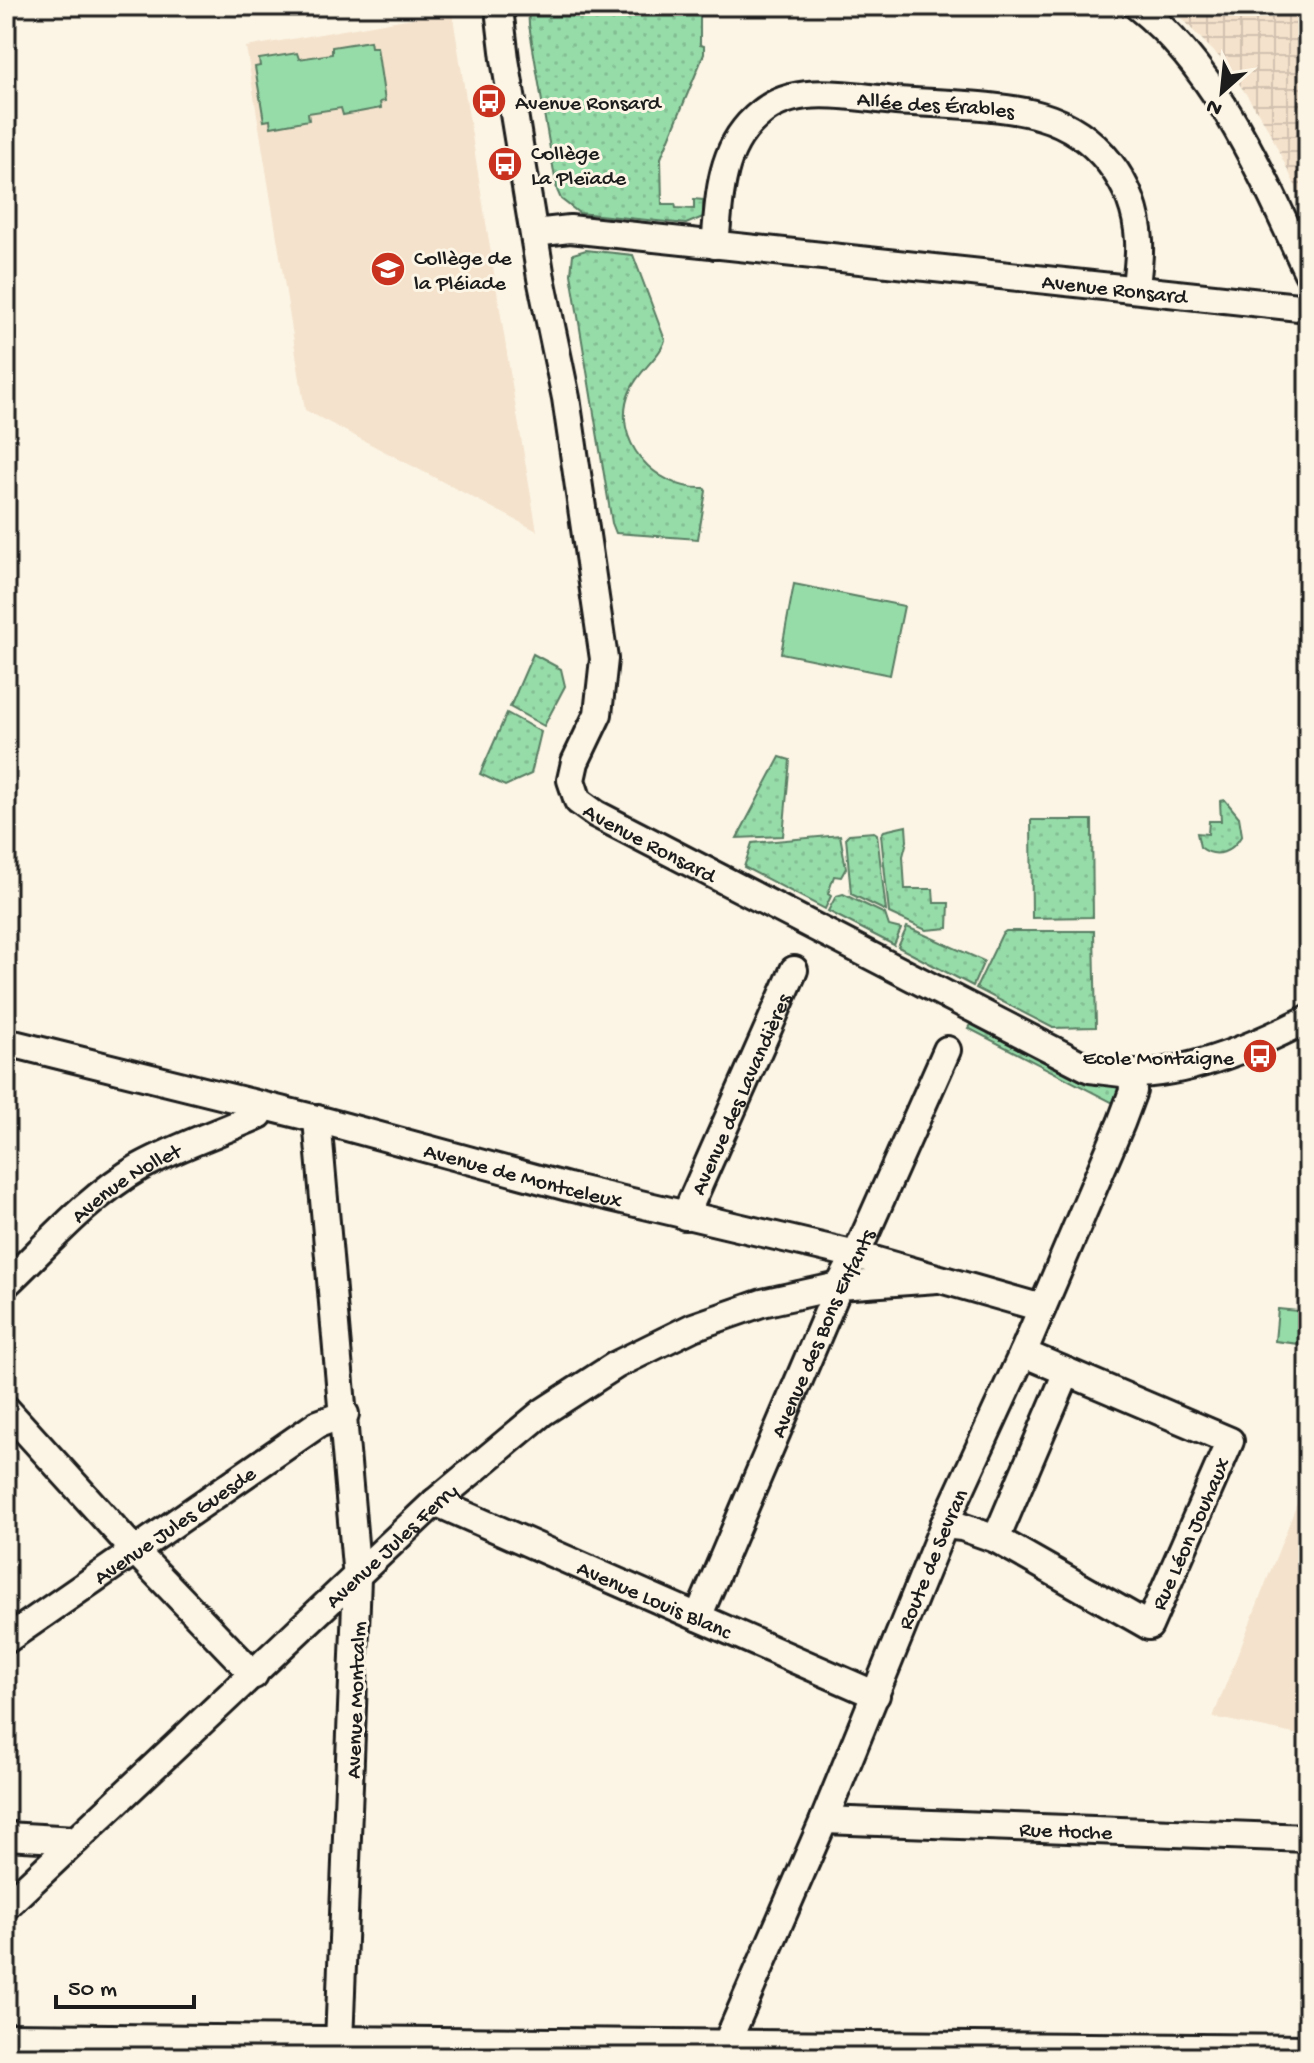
<svg xmlns="http://www.w3.org/2000/svg" width="1314" height="2063" font-family="'Gochi Hand',sans-serif">
  <style>
    .built { fill: #f4e2cc }
    .industrial { fill: url(#industrial-grid) }
    .grass { fill: #96dca9; stroke: #597c62; stroke-width: 2 }
    .park { fill: url(#park-dots); stroke: #597c62; stroke-width: 2 }
    .lines { fill: none; stroke-linecap: round; stroke-linejoin: round }
    .minor-casing { stroke: #1c1c1c; stroke-width: 32 }
    .major-casing { stroke: #1c1c1c; stroke-width: 38 }
    .minor { stroke: #fcf5e5; stroke-width: 26 }
    .major { stroke: #fcf5e5; stroke-width: 32 }
    .labels { text-anchor: middle; stroke-width: 6; stroke-linejoin: round; paint-order: stroke }
    .poi-label { font-size: 22px; fill: #1c1c1c; stroke: #fcf5e5; text-anchor: start }
    .street-label { font-size: 22px; fill: #1c1c1c; stroke: #fcf5e5 }
  </style>
  <defs>
    <pattern id="industrial-grid" width="8" height="8" patternUnits="userSpaceOnUse" patternTransform="scale(2)"><rect width="8" height="8" fill="#f4e2cc"/><path d="M0 4h8M4 0v8" fill="none" stroke="#d1c1af"/></pattern>
    <pattern id="park-dots" width="8" height="8" patternUnits="userSpaceOnUse" patternTransform="scale(2)"><rect width="8" height="8" fill="#96dca9"/><path d="M2 2h.1M6 6h.1" fill="none" stroke="#81bc91" stroke-width="1.8" stroke-linecap="round"/></pattern>
  </defs>
  <rect width="100%" height="100%" fill="#fcf5e5"/>
  <filter id="ink" filterUnits="userSpaceOnUse"><feTurbulence type="fractalNoise" baseFrequency=".0125" numOctaves="2"/><feDisplacementMap in="SourceGraphic" scale="16" xChannelSelector="R" yChannelSelector="G"/><feConvolveMatrix kernelMatrix="1 2 1 2 8 2 1 2 1" color-interpolation-filters="sRGB"/></filter>
  <g filter="url(#ink)">
    <g class="built">
      <polygon points="452,11 514,397 537,531 305,410 246,47"/>
      <polygon points="1302,1491 1308,1491 1308,1737 1213,1717"/>
    </g>
    <polygon class="industrial" points="1169,6 1308,6 1308,212 1266,125 1227,65"/>
    <g class="grass">
      <polygon points="370,41 371,47 377,47 385,101 380,102 381,108 343,115 341,108 308,113 309,120 271,127 270,120 264,121 255,67 260,66 259,59 297,53 299,59 332,54 332,47"/>
      <polygon points="794,584 904,606 890,675 781,653"/>
      <polygon points="1278,1309 1308,1312 1308,1345 1275,1341"/>
    </g>
    <g class="park">
      <polygon points="528,6 700,6 700,45 704,46 704,54 661,158 662,204 675,204 676,208 694,209 694,199 703,200 703,217 686,224 579,213 561,199 557,190 529,25"/>
      <path d="M 586,250 L 633,255 L 665,340 C 661,356 638,371 630,391 C 609,440 656,490 704,488 L 706,491 L 698,539 L 616,533 L 612,523 L 571,274 L 573,254 Z"/>
      <polygon points="533,654 561,669 565,686 544,726 510,707"/>
      <polygon points="507,713 541,732 531,774 505,786 480,774"/>
      <polygon points="780,757 790,760 783,836 737,838"/>
      <path d="M 1225,800 L 1239,817 L 1242,835 C 1232,852 1217,860 1200,847 L 1197,833 L 1208,834 L 1209,821 L 1221,821 L 1220,801 Z"/>
      <polygon points="1031,820 1092,820 1093,917 1032,918"/>
      <polygon points="906,826 907,841 903,856 905,889 933,889 934,903 949,903 948,928 926,930 889,913 881,835 884,831"/>
      <polygon points="874,832 877,834 886,911 851,894 846,837 849,834"/>
      <polygon points="840,835 846,868 841,877 834,876 828,894 831,896 825,909 744,867 752,843"/>
      <polygon points="843,894 885,914 889,926 901,929 894,945 828,911 836,896"/>
      <polygon points="907,927 984,961 973,986 898,947"/>
      <polygon points="1006,931 1094,931 1096,1027 1053,1028 976,988 1002,934"/>
      <polygon points="972,1021 1117,1085 1120,1088 1119,1106 968,1028"/>
    </g>
    <g class="lines">
      <g class="minor-casing">
        <g id="minor">
          <path id="s1" d="M 501,6 L 500,17 L 505,59 L 541,278 L 566,398 L 604,659 L 598,714 L 575,762 L 571,780 L 578,801 L 596,814 L 1090,1069 C 1106,1071 1123,1074 1139,1074 C 1197,1071 1257,1045 1308,1019"/>
          <path d="M 1137,6 C 1220,71 1264,180 1308,273"/>
          <path id="s2" d="M 534,233 L 570,229 L 1308,308"/>
          <path id="s3" d="M 715,245 C 720,196 719,146 761,113 C 797,83 853,97 896,101 C 939,104 1001,104 1041,116 C 1096,132 1136,183 1139,241 C 1140,257 1137,273 1136,289"/>
          <path id="s4" d="M 6,1042 L 317,1119 L 568,1187 L 856,1255 L 1042,1308"/>
          <polyline points="317,1119 357,1578 339,2043"/>
          <path id="s5" d="M 685,1216 L 794,970"/>
          <path id="s6" d="M 6,1284 C 48,1244 89,1196 140,1167 C 178,1146 219,1133 259,1115 L 261,1106"/>
          <polyline points="1023,1353 1230,1441 1149,1626 996,1539 1067,1372"/>
          <polyline points="6,1409 135,1551 254,1675"/>
          <path id="s7" d="M 435,1502 L 876,1695"/>
          <polyline points="944,1525 962,1527 996,1539"/>
          <path id="s8" d="M 698,1617 L 839,1286 L 856,1255 L 947,1050"/>
          <path id="s9" d="M 6,1640 L 318,1424 L 345,1414"/>
          <path id="s10" d="M 824,1820 L 1308,1838"/>
          <polyline points="6,1836 76,1840"/>
          <path id="s11" d="M 6,1906 L 435,1502 L 543,1412 L 616,1365 L 693,1327 L 762,1303 L 839,1286 L 937,1279"/>
          <path id="s12" d="M 726,2045 L 824,1820 L 944,1525 L 1023,1353 L 1121,1123 L 1133,1091 L 1132,1073"/>
        </g>
      </g>
      <g class="major-casing">
        <polyline id="major" points="6,2040 1308,2052"/>
      </g>
      <use href="#minor" class="minor"/>
      <use href="#major" class="major"/>
    </g>
  </g>
  <defs>
    <g id="bus-disc" transform="scale(1.8)"><circle r="9.5" fill="#c8321e" stroke="#fcf5e5"/><path d="M-5-6H5V4H4V6H2V4H-2V6H-4V4H-5ZM-3.5-4V0h7V-4ZM-3.5 1.2v1.5H-2V1.2ZM2 1.2v1.5H3.5V1.2Z" fill="#fff"/></g>
    <g id="school-disc" transform="scale(1.8)"><circle r="9.5" fill="#c8321e" stroke="#fcf5e5"/><path d="M0-5L7-2L0 1L-7-2ZM-4 1L0 2.5L4 1V4Q0 6-4 4Z" fill="#fff"/></g>
  </defs>
  <g fill-rule="evenodd">
    <use href="#bus-disc" x="489" y="101"/>
    <use href="#bus-disc" x="505" y="164"/>
    <use href="#school-disc" x="388" y="269"/>
    <use href="#bus-disc" x="1260" y="1056"/>
  </g>
  <g class="labels">
    <g class="poi-label">
      <text x="515" y="109">Avenue Ronsard</text>
      <text x="531" y="159">Collège<tspan x="531" dy="25">La Pleïade</tspan></text>
      <text x="414" y="264">Collège de<tspan x="414" dy="25">la Pléiade</tspan></text>
      <text x="1234" y="1064" text-anchor="end">Ecole Montaigne</text>
    </g>
    <g class="street-label">
      <text dy="8" stroke="none"><textPath href="#s3" startOffset="324">Allée des Érables</textPath></text>
      <text dy="8" stroke="none"><textPath href="#s2" startOffset="584">Avenue Ronsard</textPath></text>
      <text dy="8" stroke="none"><textPath href="#s1" startOffset="894">Avenue Ronsard</textPath></text>
      <text dy="8" stroke="none"><textPath href="#s5" startOffset="134">Avenue des Lavandières</textPath></text>
      <text dy="8" stroke="none"><textPath href="#s4" startOffset="534">Avenue de Montceleux</textPath></text>
      <text dy="8" stroke="none"><textPath href="#s6" startOffset="158">Avenue Nollet</textPath></text>
      <text dy="8" stroke="none"><textPath href="#s8" startOffset="310">Avenue des Bons Enfants</textPath></text>
      <text dy="8" stroke="none"><textPath href="#s9" startOffset="204">Avenue Jules Guesde</textPath></text>
      <text transform="translate(1189 1533) rotate(-66)" y="8">Rue Léon Jouhaux</text>
      <text dy="8" stroke="none"><textPath href="#s11" startOffset="528">Avenue Jules Ferry</textPath></text>
      <text dy="8" stroke="none"><textPath href="#s12" startOffset="528">Route de Sevran</textPath></text>
      <text dy="8" stroke="none"><textPath href="#s7" startOffset="240">Avenue Louis Blanc</textPath></text>
      <text transform="translate(354 1700) rotate(-88)" y="8">Avenue Montcalm</text>
      <text dy="8" stroke="none"><textPath href="#s10" startOffset="242">Rue Hoche</textPath></text>
    </g>
  </g>
  <rect width="1314" height="2063" fill="none" stroke="#fcf5e5" stroke-width="32"/>
  <rect x="16" y="16" width="1282" height="2031" fill="none" stroke="#1c1c1c" stroke-width="3" filter="url(#ink)"/>
  <g transform="translate(1222 92) rotate(207)" stroke="#fcf5e5" stroke-width="6" paint-order="stroke">
  <path d="M0-6L14 30L0 20L-14 30Z" fill="#1c1c1c"/>
  <text y="-12" font-size="22" font-weight="bold" text-anchor="middle" fill="#1c1c1c">N</text>
  </g>
  <path d="M56 1995v12h138v-12" fill="none" stroke="#1c1c1c" stroke-width="4"/>
  <text x="68" y="1995" font-size="24" fill="#1c1c1c" stroke="#fcf5e5" stroke-width="6" paint-order="stroke">50 m</text>
</svg>
